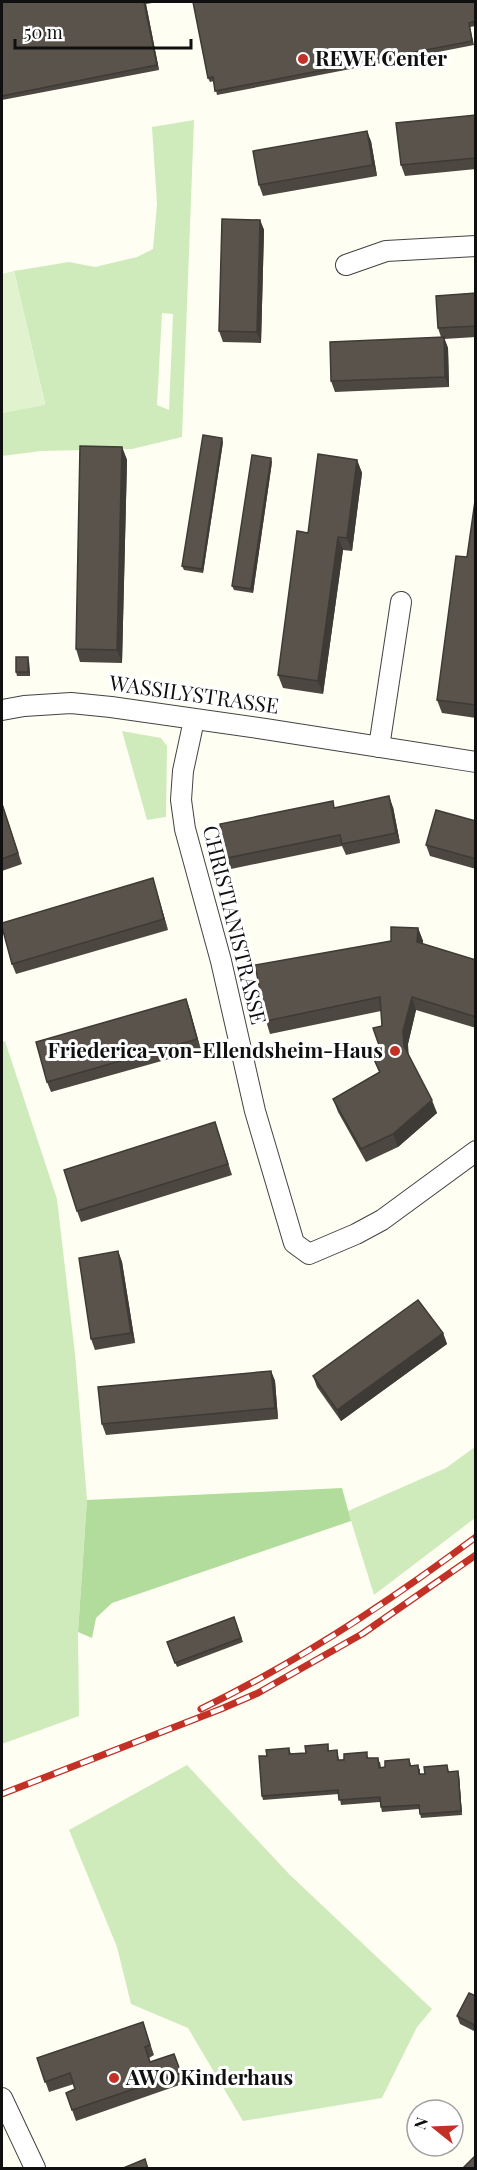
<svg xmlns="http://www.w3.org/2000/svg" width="477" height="2170" font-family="'Playfair Display',serif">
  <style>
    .green { fill: #cfebbc; fill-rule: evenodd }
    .forest { fill: #b1dc9b }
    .pitch { fill: #e1f2ce }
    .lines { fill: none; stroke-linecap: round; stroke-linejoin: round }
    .street-casing { stroke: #434343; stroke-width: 22 }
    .street { stroke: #fff; stroke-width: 20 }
    .rail-casing { stroke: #c33026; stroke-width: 7 }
    .rail { stroke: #fff; stroke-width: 4.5; stroke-dasharray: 14; stroke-linecap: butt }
    .wall { fill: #4d4741 }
    .shaded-wall { fill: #3e3a35 }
    .building { fill: #59534c; stroke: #3e3a35; stroke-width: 1.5 }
    .poi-dot { fill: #c33026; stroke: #fff; stroke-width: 2 }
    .labels { text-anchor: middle; stroke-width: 6; stroke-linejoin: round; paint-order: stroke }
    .poi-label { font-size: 21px; font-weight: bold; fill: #101010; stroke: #fff; text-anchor: start }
    .street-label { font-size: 21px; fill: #101010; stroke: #fff }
  </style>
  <rect width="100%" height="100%" fill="#fffef3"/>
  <g class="green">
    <path d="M 194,120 L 182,437 L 132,449 L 41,451 L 2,456 L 2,413 L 45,404 L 14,271 L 69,262 L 95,267 L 137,257 L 153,249 L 157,204 L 152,127 ZM 162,313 L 173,314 L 169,410 L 157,405 Z"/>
    <polygon points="122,731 161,738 167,746 166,817 147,820"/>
    <polygon points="5,1041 57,1199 75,1354 87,1500 78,1632 79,1716 2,1744 2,1042"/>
    <polygon points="475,1447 475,1518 374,1595 348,1511 446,1468"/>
    <polygon points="187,1765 289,1874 432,2009 417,2027 382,2098 243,2121 188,2028 131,2004 117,1947 69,1830"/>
  </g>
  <polygon class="forest" points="342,1488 351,1521 112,1603 96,1618 92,1638 78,1632 87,1500"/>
  <polygon class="pitch" points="14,271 45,405 2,413 2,274"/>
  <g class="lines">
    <g class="street-casing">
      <g id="street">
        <polyline points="346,265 386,251 476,246"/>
        <polyline points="2,710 24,706 71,703 111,707 265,729 476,762"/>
        <polyline points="194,720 183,771 181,800 185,829 221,961 255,1111 294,1243 309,1254 356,1234 382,1220 476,1151"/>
        <polyline points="379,747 401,602"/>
        <polyline points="2,2098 35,2168"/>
      </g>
    </g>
    <use href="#street" class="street"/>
    <g class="rail-casing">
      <g id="rail">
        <path d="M 201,1709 C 298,1662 389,1602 476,1537"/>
        <polyline points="2,1794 221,1709 258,1693 362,1634 476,1555"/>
      </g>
    </g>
    <use href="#rail" class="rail"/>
  </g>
  <g class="wall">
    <polygon points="2,2 158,2 146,4 159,70 2,100"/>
    <polygon points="476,2 476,26 470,27 474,45 217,95 214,81 210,82 208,78"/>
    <polygon points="476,115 476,169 405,176 401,165"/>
    <polygon points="371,141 377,176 263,196 259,185"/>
    <polygon points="260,220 264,230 261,343 223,342 219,331"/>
    <polygon points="476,293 476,337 444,339 448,348 449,387 335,392 331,381 441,337 438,328"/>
    <polygon points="223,442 203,573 184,570 182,566"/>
    <polygon points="122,447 127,460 122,663 80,662 76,649"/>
    <polygon points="357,460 362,473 352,551 343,550 323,694 283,688 278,675 308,533"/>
    <polygon points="272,462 253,593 234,590 232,586"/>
    <polygon points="476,494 476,718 442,713 437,700 467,557"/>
    <polygon points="29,661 30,676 17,676 16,672"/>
    <polygon points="2,803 22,864 2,871"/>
    <polygon points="335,807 393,807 400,843 346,855 342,846 231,869 227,858"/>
    <polygon points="476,821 476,869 430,856 426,845"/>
    <polygon points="156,889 168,930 16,974 12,964"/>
    <polygon points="418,928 423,941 423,944 476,960 476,1028 416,1010 408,1044 408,1054 437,1113 398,1147 366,1162 338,1112 333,1099 379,1072 371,1053 380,1048 382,1026 381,1011 270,1034 266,1021 391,941"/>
    <polygon points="186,999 201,1050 51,1092 47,1082"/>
    <polygon points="215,1122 232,1175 81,1222 77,1211"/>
    <polygon points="118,1251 122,1262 135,1343 95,1350 91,1339"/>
    <polygon points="443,1333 447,1344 341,1421 317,1387 313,1376"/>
    <polygon points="271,1371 275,1381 278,1419 106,1435 102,1424"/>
    <polygon points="234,1617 243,1642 177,1667 167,1642"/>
    <polygon points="328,1744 329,1751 337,1750 339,1760 368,1756 368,1758 380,1762 381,1767 385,1767 409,1759 411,1765 420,1769 420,1774 425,1774 447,1765 449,1772 459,1775 462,1815 421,1818 419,1809 382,1812 380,1802 341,1805 339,1794 263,1800 262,1796 267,1756 289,1748 291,1754 306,1753"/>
    <polygon points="476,1996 476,2032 460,2024 457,2016"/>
    <polygon points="143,2022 154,2055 149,2058 150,2062 174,2054 185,2083 76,2121 66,2093 75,2089 74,2084 49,2092 37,2058"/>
  </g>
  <g class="shaded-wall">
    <polygon points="144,2 146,4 159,70 157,65"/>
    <polygon points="367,131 371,141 377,176 373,165"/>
    <polygon points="260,220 264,230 261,343 257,332"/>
    <polygon points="444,337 448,348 449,387 445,377"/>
    <polygon points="222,438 223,442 203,573 202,569"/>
    <polygon points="122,447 127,460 122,663 117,650"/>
    <polygon points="271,458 272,462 253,593 251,589"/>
    <polygon points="357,460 362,473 352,551 347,538"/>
    <polygon points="338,537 343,550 323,694 318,681"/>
    <polygon points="28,657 29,661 30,676 28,672"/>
    <polygon points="389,796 393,807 400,843 396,833"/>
    <polygon points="153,878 156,889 168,930 164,919"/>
    <polygon points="418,928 423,941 422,955 417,942"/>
    <polygon points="412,997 416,1010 408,1044 409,1059 404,1046 403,1031"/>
    <polygon points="186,999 190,1010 201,1050 197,1039"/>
    <polygon points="432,1100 437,1113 398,1147 393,1134"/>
    <polygon points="118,1251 122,1262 135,1343 131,1333"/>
    <polygon points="443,1333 447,1344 341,1421 337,1410"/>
    <polygon points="271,1371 275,1381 278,1419 275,1408"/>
    <polygon points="458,1771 459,1775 462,1815 461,1811"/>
  </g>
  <g class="building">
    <polygon points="2,2 144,2 157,65 2,96"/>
    <polygon points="193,2 476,2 476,21 469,23 472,41 215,91 213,77 208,78"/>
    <polygon points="476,115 476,158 401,165 396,123"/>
    <polygon points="367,131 373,165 259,185 253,151"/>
    <polygon points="222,219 260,220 257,332 219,331"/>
    <polygon points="476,293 476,326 438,328 436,296"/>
    <polygon points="444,337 445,377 331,381 330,342"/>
    <polygon points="203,435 222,438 202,569 182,566"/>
    <polygon points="80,446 122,447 117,650 76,649"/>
    <polygon points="318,454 357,460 347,538 338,537 318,681 278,675 297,531 308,533"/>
    <polygon points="252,455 271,458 251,589 232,586"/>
    <polygon points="476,494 476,705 437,700 456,556 467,557"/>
    <rect x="16" y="657" width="12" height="15"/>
    <polygon points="389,796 396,833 342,844 340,835 227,858 220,824 333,801 334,808"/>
    <polygon points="2,804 18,853 2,859"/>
    <polygon points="436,810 476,821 476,859 426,845"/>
    <polygon points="153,878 164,919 12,964 2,927 2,923"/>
    <polygon points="391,927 418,928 417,942 476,960 476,1017 412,997 403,1031 404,1046 432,1100 393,1134 361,1149 333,1099 380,1072 371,1053 380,1048 373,1028 382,1026 380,997 266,1021 255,965 391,941"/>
    <polygon points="186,999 197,1039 47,1082 36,1042"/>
    <polygon points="215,1122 228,1164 77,1211 64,1170"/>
    <polygon points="118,1251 131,1333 91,1339 79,1258"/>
    <polygon points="418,1300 443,1333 337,1410 313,1376"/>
    <polygon points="271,1371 275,1408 102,1424 98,1387"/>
    <polygon points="234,1617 241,1638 175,1663 167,1642"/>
    <polygon points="328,1744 328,1751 337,1750 338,1760 344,1760 344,1754 367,1752 367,1758 378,1758 379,1768 385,1767 385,1761 409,1759 410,1766 418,1765 419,1774 425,1774 424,1767 447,1765 448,1772 458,1771 461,1811 420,1814 419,1805 381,1807 380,1797 339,1800 338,1790 262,1796 259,1756 267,1756 266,1750 289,1748 289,1754 306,1753 305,1746"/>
    <polygon points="469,1993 476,1996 476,2026 457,2016"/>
    <polygon points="143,2022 150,2045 145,2047 150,2062 174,2054 181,2073 72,2110 66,2093 75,2089 70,2073 45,2082 37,2058"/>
    <polygon points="476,2155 476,2169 462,2169"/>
    <polygon points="145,2159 148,2169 121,2169"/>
  </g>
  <g class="poi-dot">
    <circle cx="303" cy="59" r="6"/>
    <circle cx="395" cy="1051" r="6"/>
    <circle cx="114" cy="2078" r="6"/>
  </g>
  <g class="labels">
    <g class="poi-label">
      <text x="315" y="66">REWE Center</text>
      <text x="383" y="1058" text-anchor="end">Friederica-von-Ellendsheim-Haus</text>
      <text x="126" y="2085">AWO Kinderhaus</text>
    </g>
    <g class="street-label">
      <text transform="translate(194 695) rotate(8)" y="7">WASSILYSTRASSE</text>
      <text transform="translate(234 925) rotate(76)" y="7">CHRISTIANISTRASSE</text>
    </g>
  </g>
  <rect width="477" height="2170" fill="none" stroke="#101010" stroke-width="6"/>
  <g transform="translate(435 2128) rotate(288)"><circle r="28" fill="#ffffff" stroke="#9f9f9f" stroke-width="1.5"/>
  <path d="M0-4.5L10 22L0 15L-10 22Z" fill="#c33026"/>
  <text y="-9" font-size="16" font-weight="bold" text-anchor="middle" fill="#101010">N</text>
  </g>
  <path d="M15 39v9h176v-9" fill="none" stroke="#101010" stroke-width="3"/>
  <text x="24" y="39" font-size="18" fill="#101010" stroke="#ffffff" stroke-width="4.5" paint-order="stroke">50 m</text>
</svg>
